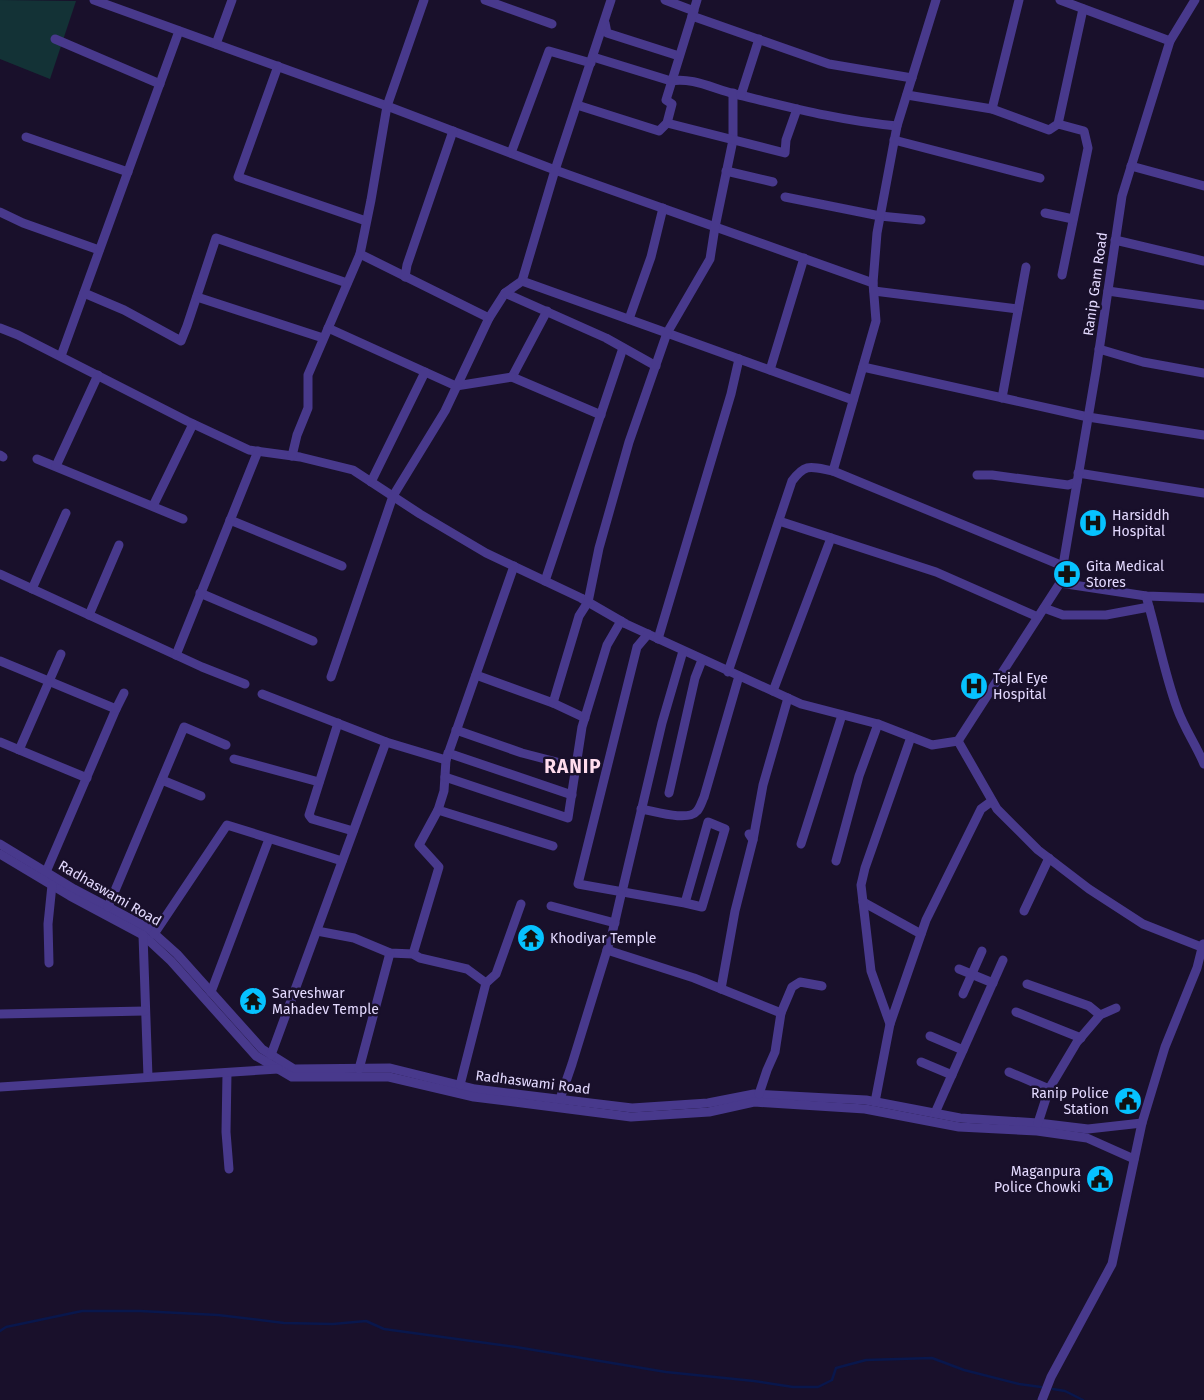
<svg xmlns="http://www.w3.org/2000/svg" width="1204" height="1400" font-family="'Fira Sans',sans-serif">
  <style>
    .green { fill: #133236 }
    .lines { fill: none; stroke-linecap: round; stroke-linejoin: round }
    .stream { stroke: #09174c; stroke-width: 2.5 }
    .minor { stroke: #48398c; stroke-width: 9 }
    .labels { text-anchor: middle; stroke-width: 5; stroke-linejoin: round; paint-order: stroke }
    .street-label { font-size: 14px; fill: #e4daff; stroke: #19102b }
    .poi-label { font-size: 14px; fill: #e4daff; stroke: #19102b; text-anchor: start }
    .district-label { font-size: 19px; font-weight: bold; letter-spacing: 1px; fill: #ffdced; stroke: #19102b }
  </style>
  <rect width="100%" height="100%" fill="#19102b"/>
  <polygon class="green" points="0,0 76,1 50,79 0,59"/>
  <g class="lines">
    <g class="stream">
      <polyline points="0,1331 6,1327 82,1311 140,1311 218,1315 284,1323 333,1324 366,1321 384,1329 516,1347 666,1372 754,1381 793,1387 818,1387 832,1380 836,1368 866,1360 932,1358 964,1370 1019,1384 1041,1387"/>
      <polyline points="1053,1389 1065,1391 1083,1400"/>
    </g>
    <g class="minor">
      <polyline points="94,0 387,106 555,170 873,283"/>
      <polyline points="485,0 552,24"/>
      <polyline points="665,0 694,11"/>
      <polyline points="1060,0 1170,41"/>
      <polyline points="692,16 829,64 912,78"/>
      <polyline points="605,23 607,33 679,56"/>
      <polyline points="55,39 160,84"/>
      <polyline points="216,44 232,0"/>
      <path d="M 593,57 L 671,81 C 692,77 714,89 735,94 C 789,107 841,121 897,126"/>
      <polyline points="278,66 238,177 366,221"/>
      <polyline points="733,93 733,140 715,227 710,259 667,333 853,400"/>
      <polyline points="741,95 759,39"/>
      <polyline points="907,95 992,109 1049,130 1058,124 1084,131 1088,148 1062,275"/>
      <polyline points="577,105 659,131 667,123 672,104 666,100 697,0"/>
      <polyline points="992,109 1019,0"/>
      <polyline points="667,123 785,153 786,140 797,109"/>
      <polyline points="1058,124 1083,9"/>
      <polyline points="26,137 128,172"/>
      <polyline points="894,140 1040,178"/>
      <polyline points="511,153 549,51 591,63"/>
      <polyline points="1131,166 1204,186"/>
      <polyline points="726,171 773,182"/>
      <polyline points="785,197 880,216 921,220"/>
      <polyline points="0,212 23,223 99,250"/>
      <polyline points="1045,213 1073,219"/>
      <polyline points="1115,240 1204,261"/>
      <polyline points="360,254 489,318 505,293 606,338 656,366"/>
      <polyline points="405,277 407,265 453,131"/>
      <polyline points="874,291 1018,309"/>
      <polyline points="1108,291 1204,305"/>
      <polyline points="84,293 124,310 181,341 187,326 216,238 347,283"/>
      <polyline points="505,293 522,281"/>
      <polyline points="197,297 323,338"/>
      <polyline points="547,311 512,377 601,415"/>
      <polyline points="629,319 651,257 663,208"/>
      <polyline points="0,328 18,335 187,421 249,450 300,457 353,470 420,514 486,553 581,598 626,624 801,704 878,724 932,745 958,741 997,809 1038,850 1089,889 1143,924 1204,948"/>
      <polyline points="328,328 456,386 512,377"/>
      <polyline points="1099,349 1143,362 1204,373"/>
      <polyline points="61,356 179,31"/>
      <polyline points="863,367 1088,417 1204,435"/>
      <polyline points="770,370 804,258"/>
      <polyline points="1002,398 1026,267"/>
      <polyline points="0,455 3,457"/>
      <polyline points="292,456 297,435 308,408 308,375 360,254 371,200 387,106 424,0"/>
      <polyline points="37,459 183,519"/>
      <polyline points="56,466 98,375"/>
      <polyline points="833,471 1063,566"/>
      <polyline points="1078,473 1204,493"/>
      <polyline points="977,475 992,475 1068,485 1077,482"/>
      <polyline points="371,482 425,372"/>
      <polyline points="153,506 193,424"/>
      <polyline points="230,520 342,566"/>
      <polyline points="779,521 936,572 1038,617"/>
      <polyline points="0,574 202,667 245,684"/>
      <polyline points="545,581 623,348"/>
      <polyline points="1060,583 1146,596 1204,598"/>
      <polyline points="32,589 66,513"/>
      <polyline points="200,593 313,641"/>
      <path d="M 1146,596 C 1157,633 1164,672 1177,708 C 1184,728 1196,745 1204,764"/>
      <polyline points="1044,608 1063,615 1106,615 1149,607"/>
      <polyline points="89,615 119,545"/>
      <polyline points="648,634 637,647 578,884 685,903 708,822 725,829 702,907 685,903"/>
      <polyline points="658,639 731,394 739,359"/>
      <polyline points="176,655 258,451"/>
      <polyline points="0,661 116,709 46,872"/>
      <path d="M 728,672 L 792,481 C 806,462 812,467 833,471 L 876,321 L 873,283 L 877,233 L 897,126 L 936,0"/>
      <polyline points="476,675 553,703 579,616 588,602 599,548 629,442 667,333 522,281 555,170 611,0"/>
      <polyline points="331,677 393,496 445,411 489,318"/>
      <polyline points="773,691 831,538"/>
      <polyline points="262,694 386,742"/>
      <polyline points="553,703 585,718"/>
      <polyline points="116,709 124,693"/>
      <polyline points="338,723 309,815 312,819 353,831"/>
      <polyline points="456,730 522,753 576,767"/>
      <polyline points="958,741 1060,583 1096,371 1122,196 1170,41 1195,0"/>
      <polyline points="0,742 87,778"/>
      <polyline points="19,750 61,654"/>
      <polyline points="448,753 572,795"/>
      <polyline points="234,759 319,782"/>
      <polyline points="446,760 444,791 438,810 553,846"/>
      <polyline points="445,777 568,818 582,727 607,645 621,621"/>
      <polyline points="162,780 201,796"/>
      <polyline points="669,793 695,678 702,660"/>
      <path d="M 641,809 C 654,811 688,822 697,811 C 700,808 702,801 704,797 L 739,676"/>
      <polyline points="753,840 763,785 788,698"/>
      <polyline points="0,844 74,889 148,928 177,954 262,1049 294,1069 390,1068 475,1089 632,1108 708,1103 754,1094 866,1100 960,1118 1038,1123 1088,1129 1142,1123"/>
      <polyline points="801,844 842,715"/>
      <polyline points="0,854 70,896 143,935 171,961 256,1056 292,1077 389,1077 474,1097 631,1117 709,1112 754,1102 865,1109 959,1127 1037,1131 1087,1138 1134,1159"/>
      <polyline points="836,861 859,776 878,724"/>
      <polyline points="622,892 662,723 683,651"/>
      <polyline points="863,902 921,934"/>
      <polyline points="551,906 615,923"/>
      <polyline points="108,907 184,727 226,745"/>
      <polyline points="1024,911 1049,858"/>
      <polyline points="317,931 354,938 390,953 413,954 420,958 467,969 486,983"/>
      <polyline points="154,934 227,825 342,861"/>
      <polyline points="143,935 148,1077"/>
      <polyline points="607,950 694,978 781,1013 775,1052 767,1070 759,1094"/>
      <polyline points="413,954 439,867 419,845 438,810"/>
      <polyline points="49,963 48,924 52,885"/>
      <polyline points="959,969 993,983"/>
      <polyline points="1027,984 1089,1006 1100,1015"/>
      <polyline points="721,989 735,911 753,840 749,834"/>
      <polyline points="211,992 269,839"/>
      <polyline points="963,994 982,951"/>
      <polyline points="1016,1012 1081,1038"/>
      <polyline points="781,1013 792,987 800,982 822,986"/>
      <polyline points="0,1014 145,1011"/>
      <polyline points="890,1024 926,920 981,809 992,801"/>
      <polyline points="930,1036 963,1050"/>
      <polyline points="271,1055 386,742 446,760 514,566"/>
      <polyline points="921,1062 952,1075"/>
      <polyline points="359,1069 390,953"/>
      <polyline points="1009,1072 1049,1089"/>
      <polyline points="227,1073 226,1132 229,1169"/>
      <polyline points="460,1085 486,983 496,974 521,904"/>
      <polyline points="0,1087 278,1069"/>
      <polyline points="560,1099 572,1064 612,934 621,895"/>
      <polyline points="875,1102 890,1024 871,971 861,885 865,868 911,737"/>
      <polyline points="935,1113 1003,960"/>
      <polyline points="1038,1123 1049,1089 1077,1042 1100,1015 1116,1008"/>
      <polyline points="1042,1400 1051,1377 1112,1264 1142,1123 1165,1047 1197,968 1203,944"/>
    </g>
  </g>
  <defs>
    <g id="hospital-disc" transform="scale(1.4375)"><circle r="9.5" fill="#06c2ff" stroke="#19102b"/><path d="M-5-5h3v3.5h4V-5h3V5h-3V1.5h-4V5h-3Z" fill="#111"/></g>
    <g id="pharmacy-disc" transform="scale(1.4375)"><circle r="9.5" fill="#06c2ff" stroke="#19102b"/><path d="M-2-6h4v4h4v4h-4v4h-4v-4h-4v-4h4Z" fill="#111"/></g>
    <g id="temple-disc" transform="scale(1.4375)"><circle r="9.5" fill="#06c2ff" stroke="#19102b"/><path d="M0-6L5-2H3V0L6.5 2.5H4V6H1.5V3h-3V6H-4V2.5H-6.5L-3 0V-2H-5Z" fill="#111"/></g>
    <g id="civic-disc" transform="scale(1.4375)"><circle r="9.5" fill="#06c2ff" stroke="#19102b"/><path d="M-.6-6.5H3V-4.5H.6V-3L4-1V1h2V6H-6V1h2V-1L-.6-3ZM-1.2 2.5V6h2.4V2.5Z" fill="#111"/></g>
  </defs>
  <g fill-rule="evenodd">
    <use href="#hospital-disc" x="1093" y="523"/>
    <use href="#pharmacy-disc" x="1067" y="574"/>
    <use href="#hospital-disc" x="974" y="686"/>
    <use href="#temple-disc" x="531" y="938"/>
    <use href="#temple-disc" x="253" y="1001"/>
    <use href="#civic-disc" x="1128" y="1101"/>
    <use href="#civic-disc" x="1100" y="1179"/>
  </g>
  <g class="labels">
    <g class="street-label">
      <text transform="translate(1095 284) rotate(-82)" y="5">Ranip Gam Road</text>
      <text transform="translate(110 893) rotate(30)" y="5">Radhaswami Road</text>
      <text transform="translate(533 1082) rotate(7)" y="5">Radhaswami Road</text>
    </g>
    <g class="poi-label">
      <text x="1112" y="520">Harsiddh<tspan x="1112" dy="16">Hospital</tspan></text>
      <text x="1086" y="571">Gita Medical<tspan x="1086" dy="16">Stores</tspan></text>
      <text x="993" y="683">Tejal Eye<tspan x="993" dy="16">Hospital</tspan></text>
      <text x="550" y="943">Khodiyar Temple</text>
      <text x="272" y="998">Sarveshwar<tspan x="272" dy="16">Mahadev Temple</tspan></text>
      <text x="1109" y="1098" text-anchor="end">Ranip Police<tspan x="1109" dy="16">Station</tspan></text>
      <text x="1081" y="1176" text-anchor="end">Maganpura<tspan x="1081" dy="16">Police Chowki</tspan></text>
    </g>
    <g class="district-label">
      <text x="573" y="773">RANIP</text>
    </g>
  </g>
</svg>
